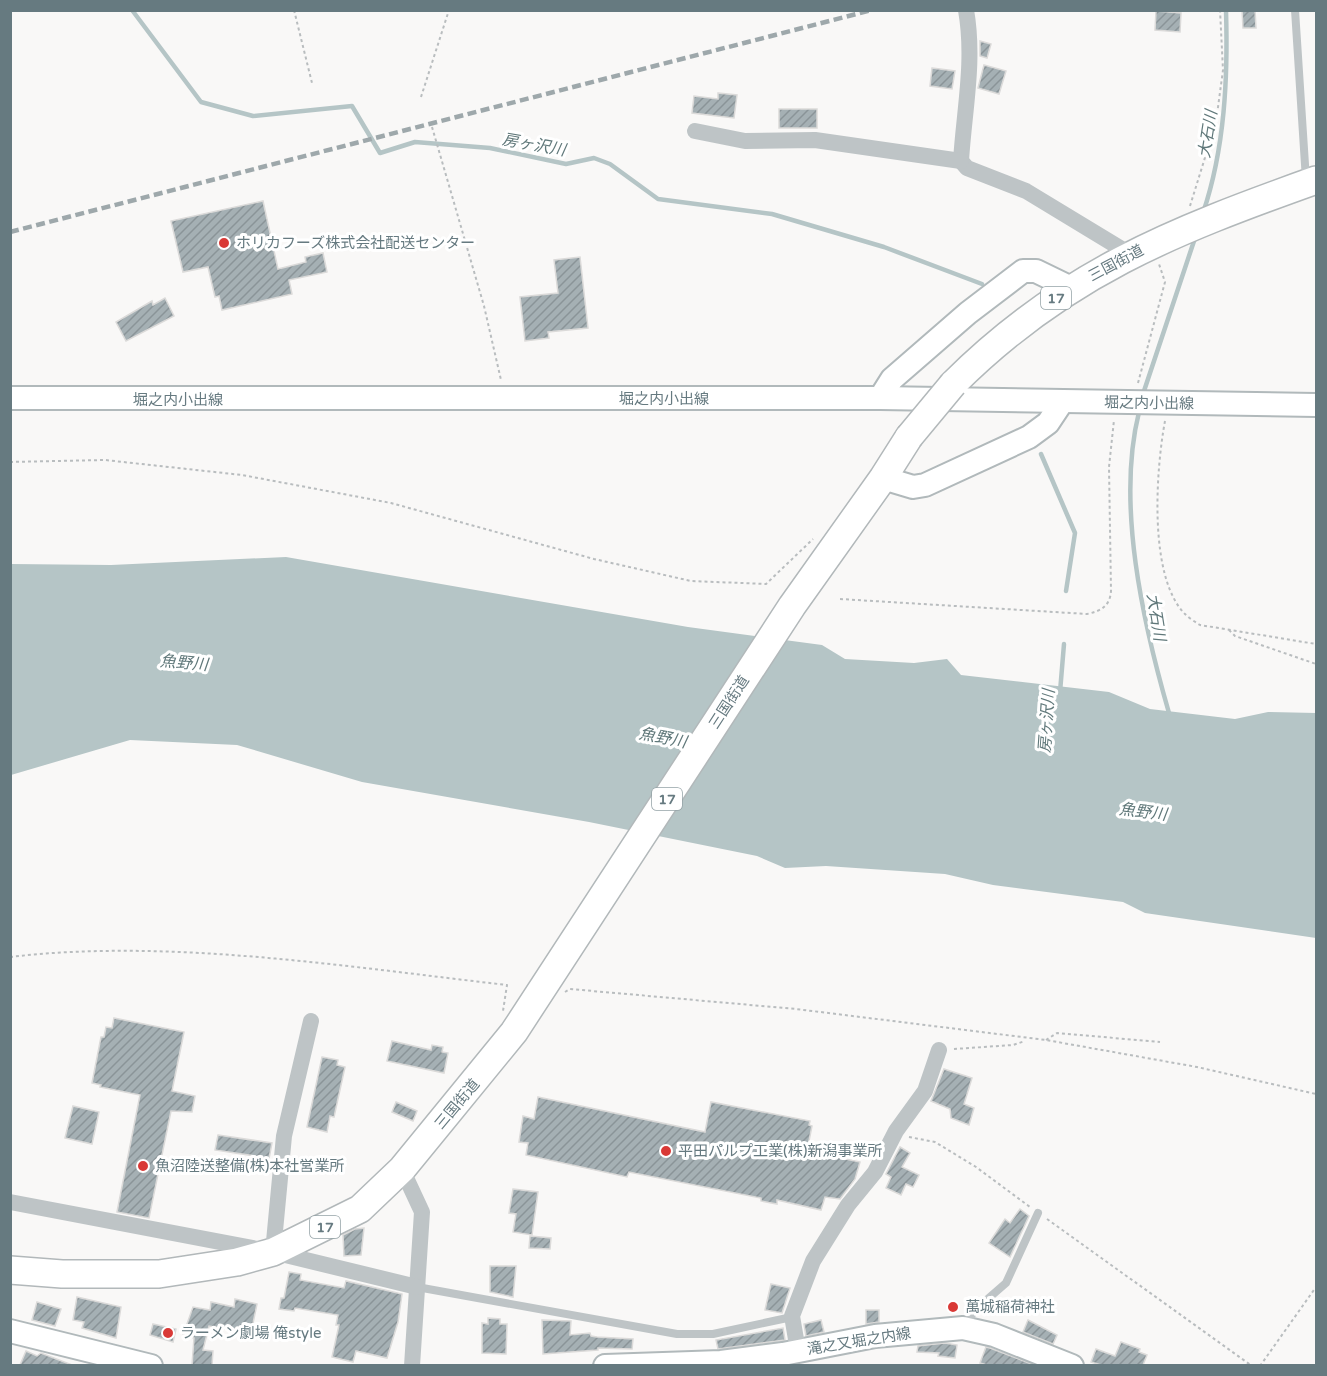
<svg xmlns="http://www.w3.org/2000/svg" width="1327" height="1376" font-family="'Varela Round','Noto Sans JP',sans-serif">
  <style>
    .water { fill: #b5c5c6 }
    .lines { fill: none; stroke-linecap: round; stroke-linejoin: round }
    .stream { stroke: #b5c5c6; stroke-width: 4.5 }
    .building { fill: url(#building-hatch); stroke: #dbdad9; stroke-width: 1.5 }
    .secondary-casing { stroke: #b1b9bb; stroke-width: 26 }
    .trunk-casing { stroke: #b2b8ba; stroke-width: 30 }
    .path { stroke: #b9bdbf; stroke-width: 2; stroke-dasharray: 3 3; stroke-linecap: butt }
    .service { stroke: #bec4c6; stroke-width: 8 }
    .minor { stroke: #bec4c6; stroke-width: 16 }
    .secondary { stroke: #fff; stroke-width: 22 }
    .trunk { stroke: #fff; stroke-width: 27 }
    .rail { stroke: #9ea8ab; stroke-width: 4.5; stroke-dasharray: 9 4.5; stroke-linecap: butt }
    .trunk-bridge-casing { stroke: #b2b8ba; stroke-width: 30; stroke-linecap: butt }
    .trunk-bridge { stroke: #fff; stroke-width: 27 }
    .poi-dot { fill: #d93936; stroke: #fff; stroke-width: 2 }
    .labels { text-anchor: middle; stroke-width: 6; stroke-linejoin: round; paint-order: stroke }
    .shield { fill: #fff; stroke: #94a2a6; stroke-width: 1.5 }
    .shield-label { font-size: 14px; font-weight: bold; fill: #667a80 }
    .poi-label { font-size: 15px; fill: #667a80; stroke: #fff; text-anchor: start }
    .street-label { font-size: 15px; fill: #667a80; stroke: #fff }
    .water-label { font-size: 16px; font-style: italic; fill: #60787a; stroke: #fff }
  </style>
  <defs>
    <pattern id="building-hatch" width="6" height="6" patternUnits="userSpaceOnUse" patternTransform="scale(1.5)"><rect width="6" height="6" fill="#a5b0b4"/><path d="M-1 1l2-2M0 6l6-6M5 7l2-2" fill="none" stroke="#8a9498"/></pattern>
  </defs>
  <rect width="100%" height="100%" fill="#f9f8f7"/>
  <polygon class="water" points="286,557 688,627 822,645 845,659 914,663 947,659 961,675 1109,692 1150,709 1235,719 1268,712 1316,713 1316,938 1145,913 1123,902 993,885 945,874 826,866 785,868 757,856 589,822 362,782 237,745 130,740 11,775 11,564 111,565"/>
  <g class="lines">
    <g class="stream">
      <polyline points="132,10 201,102 253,116 352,106 380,153 415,142 490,148 566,164 594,158 610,164 658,199 772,214 884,247 982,284"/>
      <path d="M 1203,213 C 1225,148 1228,77 1226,10"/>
      <polyline points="1143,394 1195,238"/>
      <path d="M 1139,412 C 1116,504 1143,623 1169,713"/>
      <polyline points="1041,454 1075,533 1066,591"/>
      <polyline points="1060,692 1064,644"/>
    </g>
  </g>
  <g class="building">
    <polygon points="1242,10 1255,10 1256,28 1243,28"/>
    <polygon points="1156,11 1181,13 1180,32 1155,30"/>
    <polygon points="980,41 991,44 987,58 980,56"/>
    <polygon points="984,65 1006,71 999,94 978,88"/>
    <polygon points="932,68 955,71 952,89 930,86"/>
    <polygon points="718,93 737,95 734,118 692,113 694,96 718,99"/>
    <rect x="779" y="109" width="38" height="19"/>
    <polygon points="263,201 278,269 306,262 305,257 323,253 327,272 289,280 292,294 222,310 219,296 215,297 208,267 183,272 171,221"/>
    <polygon points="580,257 588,328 548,332 549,338 525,341 520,297 558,293 554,260"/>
    <polygon points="165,298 174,316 126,341 116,322 152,301 153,305"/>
    <polygon points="114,1018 184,1032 172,1091 195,1096 192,1112 171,1111 149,1218 117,1212 140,1095 100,1087 101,1085 92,1083 101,1037 104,1037 106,1027 112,1028"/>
    <polygon points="392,1041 431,1050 432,1045 443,1047 442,1052 448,1053 444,1073 387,1061"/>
    <polygon points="322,1057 338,1060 337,1065 345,1067 334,1117 330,1116 327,1132 307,1127"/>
    <polygon points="944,1069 972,1078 964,1104 974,1108 969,1125 951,1118 950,1109 931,1101"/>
    <polygon points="538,1097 705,1132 711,1102 810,1121 809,1125 812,1126 807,1151 860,1162 855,1179 840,1199 825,1197 821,1210 777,1200 777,1204 761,1201 761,1198 629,1172 627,1177 526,1155 528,1143 519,1142 523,1116 534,1119"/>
    <polygon points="396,1102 417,1111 413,1121 392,1112"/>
    <polygon points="73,1106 99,1112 92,1144 65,1138"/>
    <polygon points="218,1135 272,1143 268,1164 254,1162 255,1156 215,1150"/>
    <polygon points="900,1147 910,1153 902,1167 919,1175 913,1187 906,1184 901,1195 886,1188 891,1177 886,1174"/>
    <polygon points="513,1189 538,1192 532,1235 513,1232 516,1214 509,1213"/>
    <polygon points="1020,1209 1029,1216 1010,1257 989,1243 1005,1219 1010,1223"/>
    <polygon points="364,1228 361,1255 344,1256 343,1235 355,1229"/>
    <polygon points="530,1236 551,1238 550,1249 529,1248"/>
    <polygon points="490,1266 516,1266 513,1297 490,1292"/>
    <polygon points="289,1272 301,1274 300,1280 344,1288 346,1281 402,1294 398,1322 387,1358 356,1351 353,1362 332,1357 339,1325 336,1325 338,1315 295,1308 294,1311 279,1309 281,1298 284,1298"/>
    <polygon points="771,1284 790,1288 782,1313 765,1310"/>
    <polygon points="77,1297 121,1307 116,1338 82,1328 84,1322 73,1320"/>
    <polygon points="235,1299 257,1304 251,1333 209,1326 203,1350 213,1351 212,1365 192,1365 194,1338 183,1335 193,1307 210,1310 211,1302 234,1307"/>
    <polygon points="37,1302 61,1309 55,1326 32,1320"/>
    <polygon points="866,1310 879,1310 879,1322 866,1324"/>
    <polygon points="488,1318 500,1319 500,1324 507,1324 506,1354 482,1353 482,1323 488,1324"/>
    <polygon points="542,1320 571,1321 570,1335 590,1333 591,1336 597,1337 633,1339 632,1349 598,1348 598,1350 543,1354"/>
    <polygon points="821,1320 824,1332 806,1336 804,1324"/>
    <polygon points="1028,1320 1057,1335 1053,1344 1023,1332"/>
    <polygon points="153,1324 176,1329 173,1342 150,1335"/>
    <polygon points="783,1328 785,1340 718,1349 716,1340"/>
    <polygon points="1121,1342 1140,1349 1139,1352 1147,1355 1143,1365 1101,1365 1091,1362 1096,1349 1115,1356"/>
    <polygon points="945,1343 957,1345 955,1358 938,1356 939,1353 917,1352 918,1346"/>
    <polygon points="986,1347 990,1348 1034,1365 987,1365 980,1363"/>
    <polygon points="26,1351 37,1356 41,1353 72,1365 20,1365"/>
  </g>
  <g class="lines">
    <g class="secondary-casing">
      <g id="secondary">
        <polyline points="10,398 880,398 1316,405"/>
        <polyline points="868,398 880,398 892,379 968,313 1023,271 1036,271 1071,288"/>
        <polyline points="883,478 913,487 925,485 1029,437 1048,423 1062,402"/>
        <polyline points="10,1331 151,1366"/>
        <polyline points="605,1366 721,1362 783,1354 875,1336 963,1328 994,1335 1072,1366"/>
      </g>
    </g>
    <g class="trunk-casing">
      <g id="trunk">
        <path d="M 953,384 C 1063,274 1173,231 1316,180"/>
        <polyline points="10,1270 62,1274 159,1274 237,1262 273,1252 360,1209 402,1169 514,1032 792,606 883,478 909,437"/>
      </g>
    </g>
    <g class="path">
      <polyline points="294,10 312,83"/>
      <polyline points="421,97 449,10"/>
      <polyline points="432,127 484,306 501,380"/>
      <polyline points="1190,206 1216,122 1223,70 1220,10"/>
      <polyline points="1138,383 1165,282 1159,264"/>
      <path d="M 1165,421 C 1156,469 1148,577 1185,614 C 1189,618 1195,622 1200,625 L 1316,644"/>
      <polyline points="10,462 105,460 242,475 391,503 594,559 691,581 766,584 813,539"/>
      <path d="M 840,599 L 1087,614 C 1101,611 1110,606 1111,591 L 1109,467 L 1114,420"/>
      <polyline points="1229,630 1235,636 1316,664"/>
      <path d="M 10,957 C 170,938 348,967 507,985 L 503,1011"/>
      <polyline points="565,992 570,989 796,1009 1046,1040 1197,1067 1316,1094"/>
      <polyline points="1046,1040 1057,1033 1160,1042"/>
      <polyline points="954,1049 1013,1045 1025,1041"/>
      <polyline points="909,1137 935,1142 976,1167 1030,1207"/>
      <polyline points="1047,1219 1252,1366"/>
      <polyline points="1260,1366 1316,1287"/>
    </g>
    <g class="service">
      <polyline points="1295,10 1306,180"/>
      <polyline points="417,1287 677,1334 713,1334 792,1317"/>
      <polyline points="965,1325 975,1310 1006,1283 1038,1213"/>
    </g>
    <g class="minor">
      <path d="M 966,10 C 975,61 964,111 961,161 L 967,168 L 1026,191 L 1130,254"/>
      <polyline points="695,131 745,141 815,140 961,161"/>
      <polyline points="402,1169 422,1212 412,1366"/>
      <polyline points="10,1202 273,1252 417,1287"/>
      <polyline points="273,1252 284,1136 311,1021"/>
      <polyline points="798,1351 792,1316 813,1261 848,1205 875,1172 896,1131 925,1091 939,1050"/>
    </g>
    <use href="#secondary" class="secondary"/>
    <use href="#trunk" class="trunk"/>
    <polyline class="rail" points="10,232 872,10"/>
    <g class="trunk-bridge-casing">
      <polyline id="trunk-bridge" points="909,437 953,384"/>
    </g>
    <use href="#trunk-bridge" class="trunk-bridge"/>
  </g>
  <g class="poi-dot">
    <circle cx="224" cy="243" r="6"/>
    <circle cx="666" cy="1151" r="6"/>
    <circle cx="143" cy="1166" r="6"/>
    <circle cx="953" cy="1307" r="6"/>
    <circle cx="168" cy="1333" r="6"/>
  </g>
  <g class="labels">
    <g class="shield">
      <rect x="1041" y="287" width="30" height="22" rx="4.5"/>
      <rect x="652" y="788" width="30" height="22" rx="4.5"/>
      <rect x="310" y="1216" width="30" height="22" rx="4.5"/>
    </g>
    <g class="shield-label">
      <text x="1056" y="303">17</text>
      <text x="667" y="804">17</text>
      <text x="325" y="1232">17</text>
    </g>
    <g class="poi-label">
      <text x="236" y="248">ホリカフーズ株式会社配送センター</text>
      <text x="678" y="1156">平田パルプ工業(株)新潟事業所</text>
      <text x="155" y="1171">魚沼陸送整備(株)本社営業所</text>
      <text x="965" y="1312">萬城稲荷神社</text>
      <text x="180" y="1338">ラーメン劇場 俺style</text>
    </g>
    <g class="street-label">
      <text transform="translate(1116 263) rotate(-28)" y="5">三国街道</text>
      <text x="664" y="404">堀之内小出線</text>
      <text x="178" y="405">堀之内小出線</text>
      <text transform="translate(1149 403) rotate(1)" y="5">堀之内小出線</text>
      <text transform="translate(729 702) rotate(-57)" y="5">三国街道</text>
      <text transform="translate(457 1104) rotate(-50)" y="5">三国街道</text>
      <text transform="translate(859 1341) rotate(-9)" y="5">滝之又堀之内線</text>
    </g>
    <g class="water-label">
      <text transform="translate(1207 134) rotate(-81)" y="6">大石川</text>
      <text transform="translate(534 144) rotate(10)" y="6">房ヶ沢川</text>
      <text transform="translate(1157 617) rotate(81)" y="6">大石川</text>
      <text transform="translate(184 662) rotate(5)" y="6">魚野川</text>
      <text transform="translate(1046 721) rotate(-86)" y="6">房ヶ沢川</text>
      <text transform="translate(663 737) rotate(11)" y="6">魚野川</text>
      <text transform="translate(1143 811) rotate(7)" y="6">魚野川</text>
    </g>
  </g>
  <rect width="1327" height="1376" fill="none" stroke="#667a80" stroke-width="24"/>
</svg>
